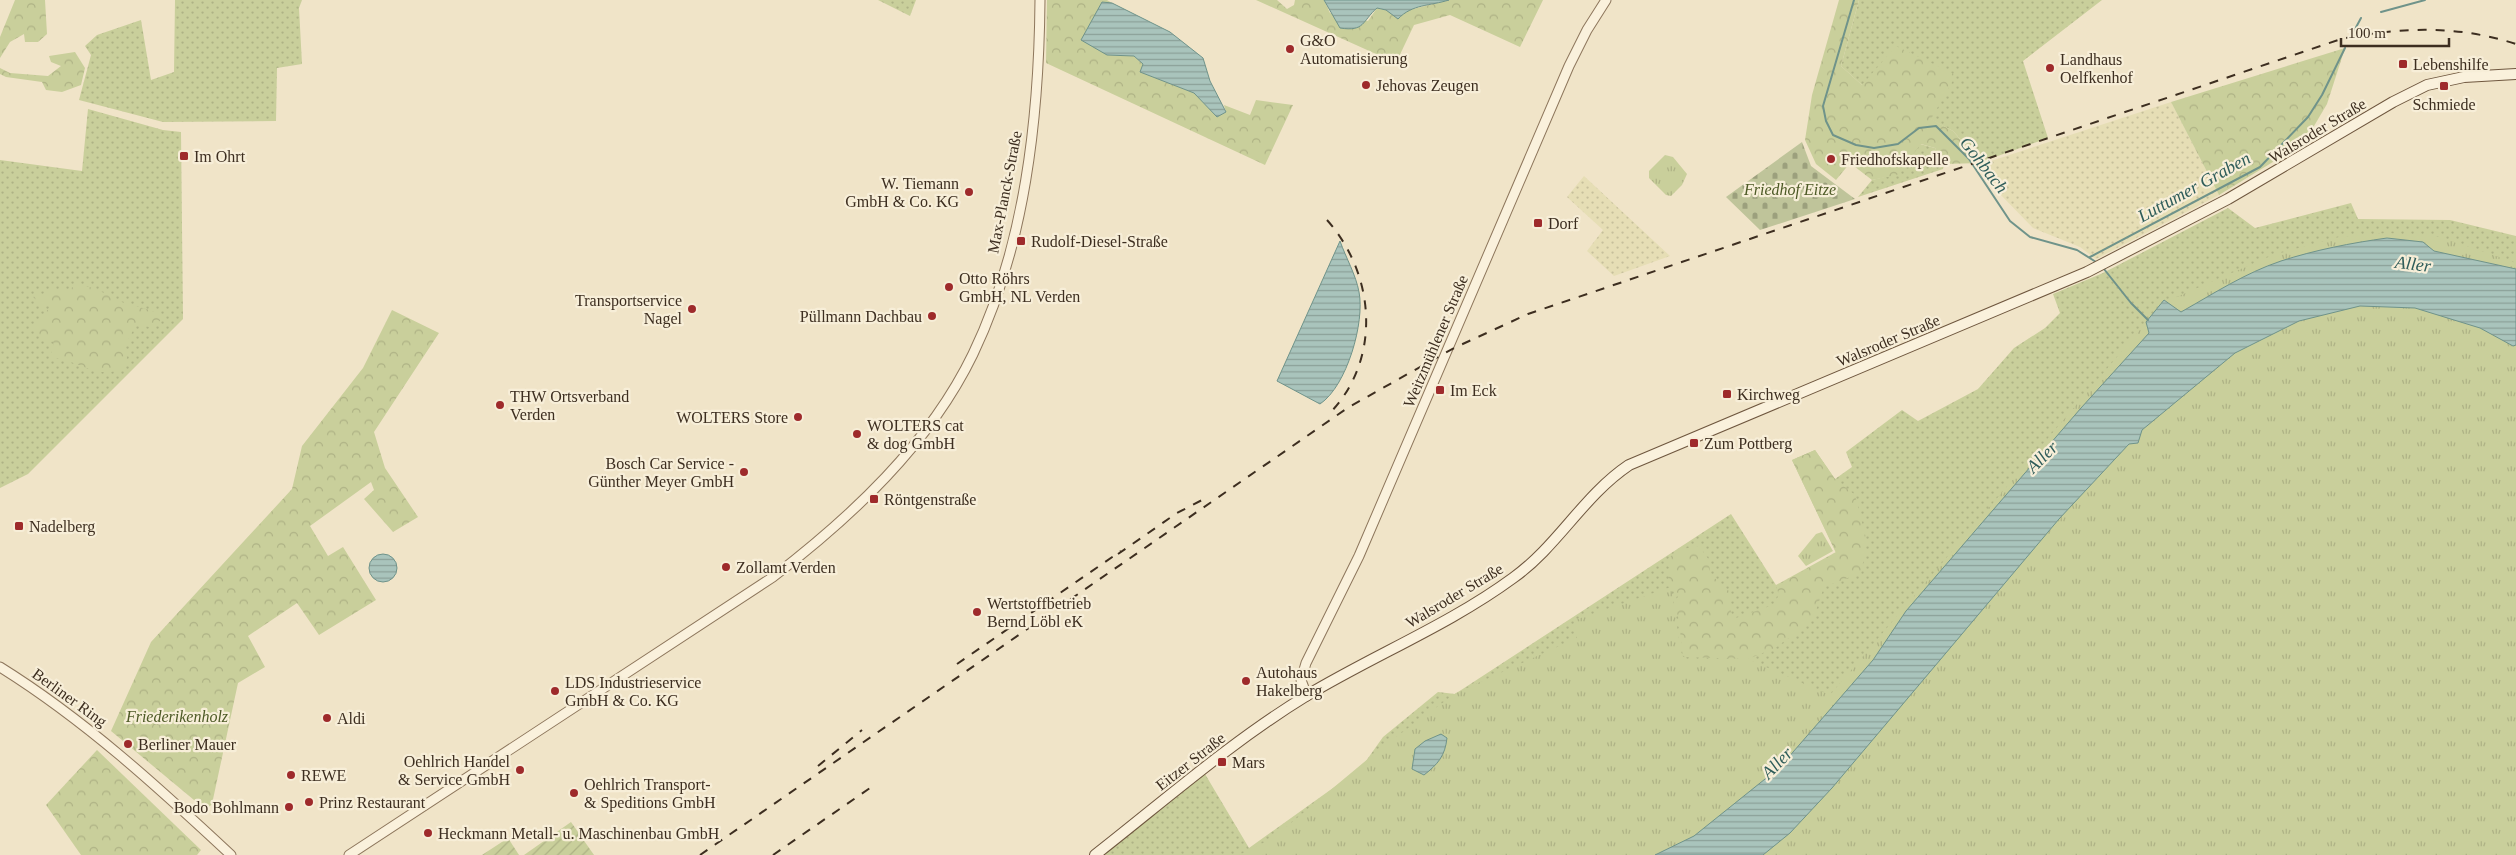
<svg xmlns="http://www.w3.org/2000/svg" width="2516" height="855" font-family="'Times New Roman',serif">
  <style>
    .farmland { fill: url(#farmland-dots) }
    .grass { fill: url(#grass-dots) }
    .forest { fill: url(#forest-crowns) }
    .cemetery { fill: url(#cemetery-stones) }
    .park { fill: url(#park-tufts) }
    .garden { fill: url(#garden-furrows) }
    .water { fill: url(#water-rules); stroke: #6f938a }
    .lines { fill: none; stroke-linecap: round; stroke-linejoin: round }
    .stream { stroke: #6f938a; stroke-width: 2 }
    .tertiary-casing { stroke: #8d765c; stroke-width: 11 }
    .secondary-casing { stroke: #6f573f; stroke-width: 12 }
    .tertiary { stroke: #faf1dc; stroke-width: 9 }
    .secondary { stroke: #faf1dc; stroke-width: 10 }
    .rail { stroke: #3d2e20; stroke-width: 2; stroke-dasharray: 9 9; stroke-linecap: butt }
    .poi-dot { fill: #9e2a2b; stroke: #f7eed8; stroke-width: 2 }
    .labels { text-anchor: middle; stroke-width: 4.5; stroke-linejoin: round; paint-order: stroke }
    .poi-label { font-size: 16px; fill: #3d2e20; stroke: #f7eed8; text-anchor: start }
    .street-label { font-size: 16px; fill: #3d2e20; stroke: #f7eed8 }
    .park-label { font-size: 16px; font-style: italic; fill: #4d5a26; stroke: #f7eed8 }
    .water-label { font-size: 18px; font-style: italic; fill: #2f5d5a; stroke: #f7eed8 }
  </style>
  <defs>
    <pattern id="farmland-dots" width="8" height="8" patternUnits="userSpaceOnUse" patternTransform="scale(1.25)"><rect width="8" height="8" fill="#e6deb5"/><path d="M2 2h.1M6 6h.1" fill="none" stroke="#c6bf9b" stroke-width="1.8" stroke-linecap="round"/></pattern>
    <pattern id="grass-dots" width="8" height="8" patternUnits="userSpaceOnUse" patternTransform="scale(1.25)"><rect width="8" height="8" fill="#c9cf9b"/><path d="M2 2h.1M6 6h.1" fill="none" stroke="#aeb285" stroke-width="1.8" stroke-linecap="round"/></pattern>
    <pattern id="forest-crowns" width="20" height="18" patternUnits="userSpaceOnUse" patternTransform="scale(1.25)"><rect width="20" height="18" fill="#c9cf9b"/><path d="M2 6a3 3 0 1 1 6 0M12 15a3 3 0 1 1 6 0" fill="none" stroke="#aeb285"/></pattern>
    <pattern id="cemetery-stones" width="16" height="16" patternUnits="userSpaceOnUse" patternTransform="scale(1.25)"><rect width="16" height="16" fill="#bfc49a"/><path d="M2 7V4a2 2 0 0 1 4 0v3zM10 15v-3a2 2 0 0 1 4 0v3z" fill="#9ca07d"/></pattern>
    <pattern id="park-tufts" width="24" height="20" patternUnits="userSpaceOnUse" patternTransform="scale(1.25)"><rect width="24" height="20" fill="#c9cf9b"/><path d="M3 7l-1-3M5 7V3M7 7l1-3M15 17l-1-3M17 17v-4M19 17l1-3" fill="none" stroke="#aeb285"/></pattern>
    <pattern id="garden-furrows" width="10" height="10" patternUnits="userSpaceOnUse" patternTransform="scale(1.25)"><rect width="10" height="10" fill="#c9cf9b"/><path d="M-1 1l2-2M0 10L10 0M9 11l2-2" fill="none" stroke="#aeb285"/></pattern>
    <pattern id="water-rules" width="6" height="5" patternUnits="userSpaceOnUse" patternTransform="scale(1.25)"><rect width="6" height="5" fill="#a9c4bc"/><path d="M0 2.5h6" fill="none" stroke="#8ba098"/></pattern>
  </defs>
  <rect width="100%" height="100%" fill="#f0e4c8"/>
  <g class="farmland">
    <polygon points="2171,102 2219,195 2096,259 2080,247 2033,228 1999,193 1982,164"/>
    <polygon points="1584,176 1670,256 1614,276 1587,251 1603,230 1567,197"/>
  </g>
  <g class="grass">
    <polygon points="175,0 302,0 299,8 302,64 277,68 276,121 163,122 79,100 91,55 85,46 97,35 141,20 151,80 174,72"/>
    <polygon points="878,0 916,0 910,16"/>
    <polygon points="1859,0 2102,0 2023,61 2048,138 1981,162 1953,131 1930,119 1955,75 1862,85 1841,66"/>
    <polygon points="88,109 163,130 181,132 183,319 28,474 0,488 0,160 82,171"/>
    <polygon points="1920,144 1935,148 1944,164 1943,169 1858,197 1872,180 1897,174"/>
    <polygon points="2351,203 2358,219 2450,220 2516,236 2516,269 2181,312 2164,300 2149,333 1780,767 1324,855 1101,855 1205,774 1249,848 1361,768 1383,737 1438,692 1455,694 1731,514 1776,585 1836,552 1792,460 1815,450 1835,479 1852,467 1846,452 1902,410 1918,421 1978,389 2014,348 2045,328 2060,313 2053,294 2103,273 2228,208 2255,228"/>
  </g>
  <g class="forest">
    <polygon points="15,0 45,0 47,34 38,42 25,42 24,34 10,42 0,58 0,37"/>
    <polygon points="1047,0 1107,0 1112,3 1102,3 1107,55 1134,56 1143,64 1141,72 1194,93 1217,117 1226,112 1224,105 1250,115 1256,100 1293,105 1265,165 1046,63"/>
    <polygon points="1256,0 1277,0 1287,9 1294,5 1295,0 1324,0 1330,13 1368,21 1377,8 1405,11 1449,0 1543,0 1520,47 1450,15 1414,25 1396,63"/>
    <polygon points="1839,0 1859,0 1841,66 1862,85 1896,46 1956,75 1931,119 1953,131 1981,163 1944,164 1935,148 1921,144 1897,175 1872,180 1850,163 1836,180 1816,164 1805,140 1812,95"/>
    <polygon points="2345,48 2327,104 2304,143 2219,195 2171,102"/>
    <polygon points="75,52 85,68 81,85 62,92 46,90 42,82 6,77 0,74 0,68 10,73 48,76 61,66 51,62 49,56"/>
    <path d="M 78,285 L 94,288 L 124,303 L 150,310 L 164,317 L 152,328 L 137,323 L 123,349 L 127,357 L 126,365 C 101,385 76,357 50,358 L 54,342 L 41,338 L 34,325 L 52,305 L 41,304 L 33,297 L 58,289 L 64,291 Z"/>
    <polygon points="392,310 439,333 374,432 385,468 418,517 393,532 364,499 374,490 371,482 310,526 328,556 343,547 376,600 319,635 297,603 248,636 265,667 238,683 212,804 206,810 111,731 151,642 292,489 302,446 363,368"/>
    <path d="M 1815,450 L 1835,479 L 1855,495 L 1867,542 L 1861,573 L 1824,587 L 1815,613 L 1793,635 L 1775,648 L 1748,659 L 1683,657 C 1680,638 1681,621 1674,603 L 1679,595 L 1668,582 L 1669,567 L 1665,563 C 1673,551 1685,548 1699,546 L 1709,560 L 1710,574 L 1730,592 L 1730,607 L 1733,619 L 1773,605 L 1779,595 L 1776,586 L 1836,553 L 1792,460 Z"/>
    <polygon points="97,750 201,850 197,855 81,855 46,805"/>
  </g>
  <polygon class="cemetery" points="1802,142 1811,166 1855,199 1760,230 1726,197"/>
  <g class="park">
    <polygon points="1665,155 1673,157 1687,174 1682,185 1671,196 1666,195 1649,178 1649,171"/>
    <polygon points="2388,233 2440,237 2516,263 2516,855 1239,855 1273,838 1381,748 1456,693 1577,638 1575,620 1671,587 1682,659 1750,660 1830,695 2145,324 2172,299 2273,255 2339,237"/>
    <polygon points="1822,532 1833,551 1806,566 1798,556 1816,534"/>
  </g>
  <g class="garden">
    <polygon points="571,822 594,855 524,855"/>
    <polygon points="508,838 519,855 482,855"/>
  </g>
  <g class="water">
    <path d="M 1324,0 L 1449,0 C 1430,6 1412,4 1398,19 L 1386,10 L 1377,8 C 1362,21 1365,32 1340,28 Z"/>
    <polygon points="1102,2 1112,3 1170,32 1203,58 1210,81 1226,112 1217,117 1194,93 1140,72 1143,64 1134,56 1107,55 1081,40"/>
    <path d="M 2387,238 L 2423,242 L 2434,251 L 2516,269 L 2516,345 L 2513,346 L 2480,328 L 2415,308 L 2360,306 L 2299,321 L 2235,353 L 2142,430 L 2138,443 L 2129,444 L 2059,519 L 1832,788 L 1790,833 L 1763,855 L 1655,855 L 1694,836 L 1780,767 L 1873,660 L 1906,611 L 2081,408 L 2149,333 L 2146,322 L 2164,300 L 2181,312 C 2213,294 2245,273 2281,261 C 2315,250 2351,243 2387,238 Z"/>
    <path d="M 1340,241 C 1346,258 1356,275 1359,292 C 1365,322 1347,386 1320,404 L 1277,381 Z"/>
    <circle cx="383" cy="568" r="14"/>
    <path d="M 1441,734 L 1447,738 C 1445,756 1438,764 1424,775 L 1412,769 L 1415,749 L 1425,741 Z"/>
  </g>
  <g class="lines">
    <g class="stream">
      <polyline points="1854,0 1823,106 1826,121 1833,135 1856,145 1874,148 1898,144 1919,128 1936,126 1969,159 2010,221 2030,237 2077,250 2096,262"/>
      <polyline points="2381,12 2425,0"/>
      <polyline points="2354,31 2361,18"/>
      <polyline points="2090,257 2260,167 2308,117 2322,95 2345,48"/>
      <polyline points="2104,269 2131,303 2148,320"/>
    </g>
    <g class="tertiary-casing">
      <g id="tertiary">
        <path d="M 0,667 C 85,720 158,787 231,855"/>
        <polyline points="1307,696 1301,680 1306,663 1359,556 1569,66 1587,30 1606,0"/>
        <path d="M 349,855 L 773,577 C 851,517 929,445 973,354 C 1025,246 1039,118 1040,0"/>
      </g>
    </g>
    <g class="secondary-casing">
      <path id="secondary" d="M 1095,855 C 1164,801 1231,742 1306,696 C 1374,655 1449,625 1513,578 C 1558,546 1583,496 1629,465 L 2087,272 L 2228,199 L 2393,102 L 2427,85 L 2464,77 L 2516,74"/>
    </g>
    <use href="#tertiary" class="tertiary"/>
    <use href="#secondary" class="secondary"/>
    <g class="rail">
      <path d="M 1327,220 C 1376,275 1382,361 1328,415"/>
      <polyline points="1118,554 1177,513 1204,499"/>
      <polyline points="957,664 1121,551"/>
      <polyline points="818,766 862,730"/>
      <path d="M 700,855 L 1349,407 L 1454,348 L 1528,314 L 2341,39 C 2400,27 2458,25 2516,44"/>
      <polyline points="773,855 870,788"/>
    </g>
  </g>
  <g class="poi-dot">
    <circle cx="1290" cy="49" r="5"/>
    <rect x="2398" y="59" width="10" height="10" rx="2.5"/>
    <circle cx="2050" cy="68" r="5"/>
    <circle cx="1366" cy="85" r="5"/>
    <rect x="2439" y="81" width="10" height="10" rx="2.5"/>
    <rect x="179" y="151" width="10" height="10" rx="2.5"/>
    <circle cx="1831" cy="159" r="5"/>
    <circle cx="969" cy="192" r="5"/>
    <rect x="1533" y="218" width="10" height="10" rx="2.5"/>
    <rect x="1016" y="236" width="10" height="10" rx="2.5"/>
    <circle cx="949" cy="287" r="5"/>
    <circle cx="692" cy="309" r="5"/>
    <circle cx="932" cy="316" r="5"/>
    <rect x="1435" y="385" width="10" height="10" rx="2.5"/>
    <rect x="1722" y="389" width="10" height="10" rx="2.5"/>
    <circle cx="500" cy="405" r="5"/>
    <circle cx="798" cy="417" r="5"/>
    <circle cx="857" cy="434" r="5"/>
    <rect x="1689" y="438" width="10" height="10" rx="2.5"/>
    <circle cx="744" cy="472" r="5"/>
    <rect x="869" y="494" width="10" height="10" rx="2.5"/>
    <rect x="14" y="521" width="10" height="10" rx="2.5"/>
    <circle cx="726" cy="567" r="5"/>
    <circle cx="977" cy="612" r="5"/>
    <circle cx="1246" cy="681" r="5"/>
    <circle cx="555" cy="691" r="5"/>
    <circle cx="327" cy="718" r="5"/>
    <circle cx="128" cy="744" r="5"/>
    <rect x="1217" y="757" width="10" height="10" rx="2.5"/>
    <circle cx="520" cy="770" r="5"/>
    <circle cx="291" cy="775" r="5"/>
    <circle cx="574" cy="793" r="5"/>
    <circle cx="309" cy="802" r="5"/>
    <circle cx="289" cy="807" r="5"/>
    <circle cx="428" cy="833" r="5"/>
  </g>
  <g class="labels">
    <g class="poi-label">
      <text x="1300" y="46">G&amp;O<tspan x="1300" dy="18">Automatisierung</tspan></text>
      <text x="2060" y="65">Landhaus<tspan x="2060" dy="18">Oelfkenhof</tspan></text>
      <text x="2413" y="70">Lebenshilfe</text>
      <text x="1376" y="91">Jehovas Zeugen</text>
      <text x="2444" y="110" text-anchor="middle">Schmiede</text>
      <text x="194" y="162">Im Ohrt</text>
      <text x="1841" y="165">Friedhofskapelle</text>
      <text x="959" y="189" text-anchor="end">W. Tiemann<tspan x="959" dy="18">GmbH &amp; Co. KG</tspan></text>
      <text x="1548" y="229">Dorf</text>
      <text x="1031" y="247">Rudolf-Diesel-Straße</text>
      <text x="959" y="284">Otto Röhrs<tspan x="959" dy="18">GmbH, NL Verden</tspan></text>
      <text x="682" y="306" text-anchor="end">Transportservice<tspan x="682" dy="18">Nagel</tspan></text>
      <text x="922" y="322" text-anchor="end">Püllmann Dachbau</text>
      <text x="1450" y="396">Im Eck</text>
      <text x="1737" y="400">Kirchweg</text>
      <text x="510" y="402">THW Ortsverband<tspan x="510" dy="18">Verden</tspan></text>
      <text x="788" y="423" text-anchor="end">WOLTERS Store</text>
      <text x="867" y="431">WOLTERS cat<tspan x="867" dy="18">&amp; dog GmbH</tspan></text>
      <text x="1704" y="449">Zum Pottberg</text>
      <text x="734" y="469" text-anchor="end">Bosch Car Service -<tspan x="734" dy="18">Günther Meyer GmbH</tspan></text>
      <text x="884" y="505">Röntgenstraße</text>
      <text x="29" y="532">Nadelberg</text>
      <text x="736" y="573">Zollamt Verden</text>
      <text x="987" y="609">Wertstoffbetrieb<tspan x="987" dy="18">Bernd Löbl eK</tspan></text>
      <text x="1256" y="678">Autohaus<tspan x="1256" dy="18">Hakelberg</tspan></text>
      <text x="565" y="688">LDS Industrieservice<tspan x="565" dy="18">GmbH &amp; Co. KG</tspan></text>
      <text x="337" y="724">Aldi</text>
      <text x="138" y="750">Berliner Mauer</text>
      <text x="510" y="767" text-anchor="end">Oehlrich Handel<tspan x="510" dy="18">&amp; Service GmbH</tspan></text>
      <text x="1232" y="768">Mars</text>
      <text x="301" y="781">REWE</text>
      <text x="584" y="790">Oehlrich Transport-<tspan x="584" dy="18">&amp; Speditions GmbH</tspan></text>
      <text x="319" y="808">Prinz Restaurant</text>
      <text x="279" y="813" text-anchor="end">Bodo Bohlmann</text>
      <text x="438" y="839">Heckmann Metall- u. Maschinenbau GmbH</text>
    </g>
    <g class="street-label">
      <text transform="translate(2317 130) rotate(-31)" y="6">Walsroder Straße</text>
      <text transform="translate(1004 192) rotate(-79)" y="6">Max-Planck-Straße</text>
      <text transform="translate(1888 340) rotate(-23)" y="6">Walsroder Straße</text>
      <text transform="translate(1435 341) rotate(-67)" y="6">Weitzmühlener Straße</text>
      <text transform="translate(1454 595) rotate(-31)" y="6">Walsroder Straße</text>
      <text transform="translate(70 697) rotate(36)" y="6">Berliner Ring</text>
      <text transform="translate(1190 761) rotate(-38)" y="6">Eitzer Straße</text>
    </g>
    <g class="park-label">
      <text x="1790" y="195">Friedhof Eitze</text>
      <text x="177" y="722">Friederikenholz</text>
    </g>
    <g class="water-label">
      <text transform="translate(1984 165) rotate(52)" y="6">Gohbach</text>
      <text transform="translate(2194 187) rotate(-29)" y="6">Luttumer Graben</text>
      <text transform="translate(2413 264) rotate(7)" y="6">Aller</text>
      <text transform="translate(2042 457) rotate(-45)" y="6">Aller</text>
      <text transform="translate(1777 763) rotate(-46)" y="6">Aller</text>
    </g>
  </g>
  <path d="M2341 38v8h108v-8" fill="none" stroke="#3d2e20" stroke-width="2.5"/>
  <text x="2348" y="38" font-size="15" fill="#3d2e20" stroke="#f7eed8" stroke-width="4" paint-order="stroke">100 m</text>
</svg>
